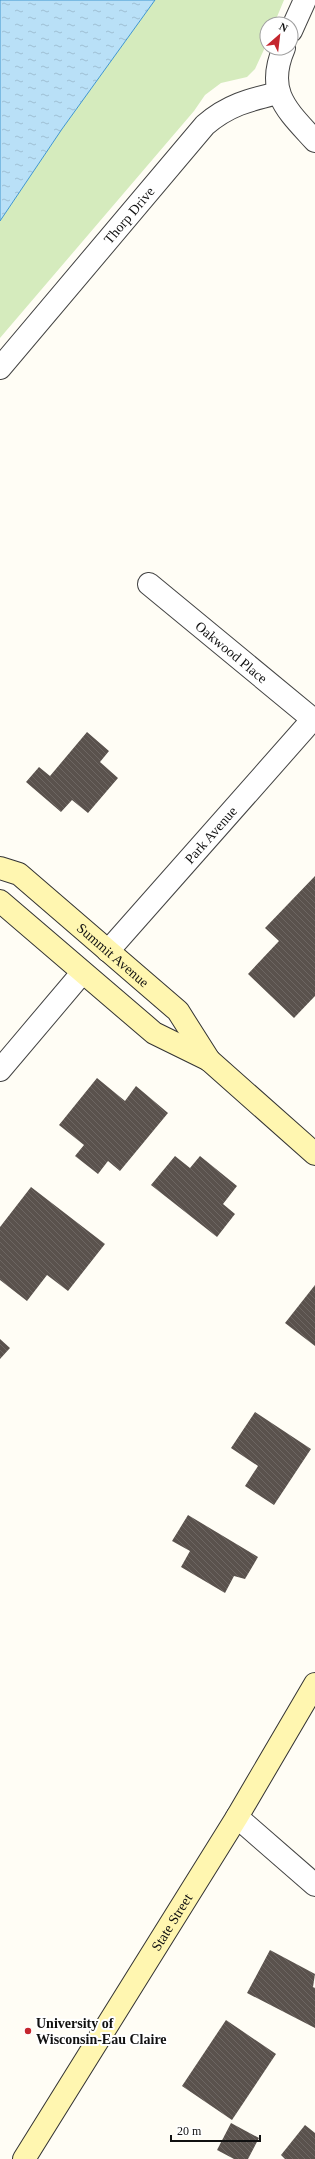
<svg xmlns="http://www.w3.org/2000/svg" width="315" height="2159" font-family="'Times New Roman',serif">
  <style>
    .park { fill: #d5ebbd }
    .water { fill: url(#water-ripples); stroke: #3f96cf }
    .building { fill: url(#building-back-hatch) }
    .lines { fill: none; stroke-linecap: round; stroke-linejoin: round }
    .minor-casing { stroke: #444; stroke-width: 24 }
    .secondary-casing { stroke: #333; stroke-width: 24 }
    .minor { stroke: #fff; stroke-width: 22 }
    .secondary { stroke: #fff6b0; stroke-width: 22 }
    .poi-dot { fill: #c4262e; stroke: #fff; stroke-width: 1.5 }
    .labels { text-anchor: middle; stroke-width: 4; stroke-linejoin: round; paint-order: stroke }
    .street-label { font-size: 14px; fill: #111; stroke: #fff }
    .poi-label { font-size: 14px; font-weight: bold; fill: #111; stroke: #fff; text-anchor: start }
  </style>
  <defs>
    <pattern id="water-ripples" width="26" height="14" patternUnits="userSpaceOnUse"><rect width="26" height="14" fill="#b9e0f7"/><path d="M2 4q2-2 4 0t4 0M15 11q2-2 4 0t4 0" fill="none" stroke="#9ebfd3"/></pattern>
    <pattern id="building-back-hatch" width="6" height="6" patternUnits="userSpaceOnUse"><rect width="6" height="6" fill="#5a524d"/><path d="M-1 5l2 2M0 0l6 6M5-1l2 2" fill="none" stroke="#6d6662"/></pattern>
  </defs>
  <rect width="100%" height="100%" fill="#fffdf5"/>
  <polygon class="park" points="155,0 284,0 274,24 267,24 267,43 255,69 247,77 221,83 205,95 194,111 0,338 0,221 62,129"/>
  <polygon class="water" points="0,0 155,0 62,129 0,221"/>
  <g class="building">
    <polygon points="87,732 109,751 100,762 118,778 88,813 72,800 61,812 26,782 39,767 50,776"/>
    <polygon points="315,876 315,996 294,1018 248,974 279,941 265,928"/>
    <polygon points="97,1078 125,1101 136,1086 168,1113 120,1171 108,1161 98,1174 75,1156 84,1145 59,1125"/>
    <polygon points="175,1156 190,1168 200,1156 237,1186 223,1204 235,1214 217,1237 151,1185"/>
    <polygon points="31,1187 105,1244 68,1291 47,1275 27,1301 0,1280 0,1227"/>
    <polygon points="315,1285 315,1346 285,1323"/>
    <polygon points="0,1339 10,1348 0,1359"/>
    <polygon points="255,1412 311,1449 274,1505 245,1486 258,1466 231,1448"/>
    <polygon points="188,1515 258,1557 245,1579 234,1576 225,1593 181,1567 190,1551 172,1541"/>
    <polygon points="270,1950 315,1974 313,1987 315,1988 315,2028 247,1993"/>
    <polygon points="226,2020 276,2054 232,2120 182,2086"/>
    <polygon points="231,2123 259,2138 248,2159 234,2159 217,2150"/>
    <polygon points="305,2125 315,2133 315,2159 285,2159 281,2155"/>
  </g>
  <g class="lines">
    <g class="minor-casing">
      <g id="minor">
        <polyline points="291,31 305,0"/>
        <path d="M 284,48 C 265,92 287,110 315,141"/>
        <path id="s1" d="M 0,368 L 205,125 C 228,105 249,100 278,93"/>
        <path id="s2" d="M 149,584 L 315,721"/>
        <path id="s3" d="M 108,951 L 313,719"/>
        <polyline points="0,1070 82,973"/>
        <polyline points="237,1817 315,1885"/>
      </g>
    </g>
    <g class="secondary-casing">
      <g id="secondary">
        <path id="s4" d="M 0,868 L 19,874 L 178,1011 L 209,1060"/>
        <polyline points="0,901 154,1033 209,1060 315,1154"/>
        <path id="s5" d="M 24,2159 L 237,1817 L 315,1684"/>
      </g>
    </g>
    <use href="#minor" class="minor"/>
    <use href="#secondary" class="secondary"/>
  </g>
  <circle class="poi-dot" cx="28" cy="2031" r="4"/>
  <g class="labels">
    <g class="street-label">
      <text dy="5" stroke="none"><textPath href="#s1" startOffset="200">Thorp Drive</textPath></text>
      <text dy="5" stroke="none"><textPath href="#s2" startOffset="107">Oakwood Place</textPath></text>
      <text dy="5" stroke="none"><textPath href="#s3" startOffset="155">Park Avenue</textPath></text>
      <text dy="5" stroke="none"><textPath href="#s4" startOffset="144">Summit Avenue</textPath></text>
      <text dy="5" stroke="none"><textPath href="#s5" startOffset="279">State Street</textPath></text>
    </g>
    <g class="poi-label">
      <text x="36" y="2028">University of<tspan x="36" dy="16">Wisconsin-Eau Claire</tspan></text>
    </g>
  </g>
  <g transform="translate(279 36) rotate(28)"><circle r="19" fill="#ffffff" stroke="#a0a0a0"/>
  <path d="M0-3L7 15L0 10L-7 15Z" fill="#c4262e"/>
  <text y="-6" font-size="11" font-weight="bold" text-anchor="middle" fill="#111111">N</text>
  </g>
  <path d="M171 2135v6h89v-6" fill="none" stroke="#111111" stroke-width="2"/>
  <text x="177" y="2135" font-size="12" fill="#111111" stroke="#ffffff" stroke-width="3" paint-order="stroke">20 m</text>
</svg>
